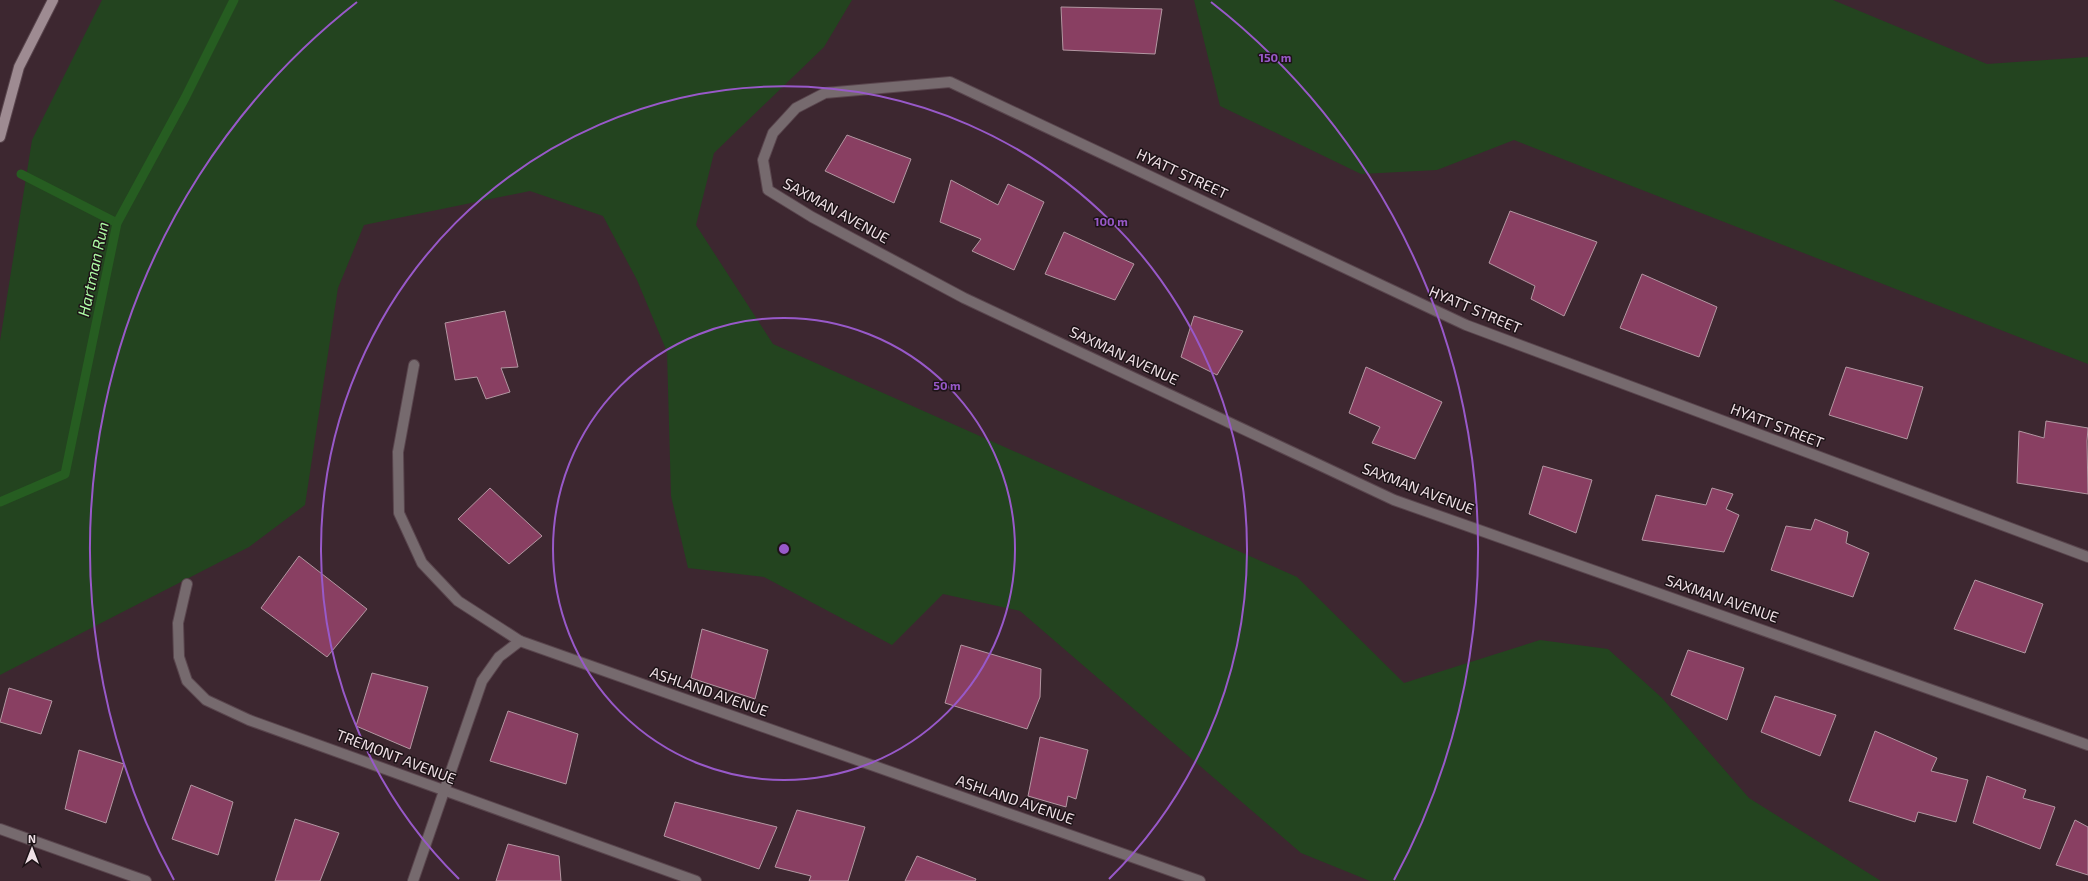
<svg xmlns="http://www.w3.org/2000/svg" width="2088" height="881" font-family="'Exo 2',sans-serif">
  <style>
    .green { fill: #23441f }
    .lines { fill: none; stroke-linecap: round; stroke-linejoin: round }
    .stream { stroke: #265d21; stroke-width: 9 }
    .building { fill: #893f62; stroke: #b397a2 }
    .minor-casing { stroke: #59454d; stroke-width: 12 }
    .secondary-casing { stroke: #59454d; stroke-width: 12 }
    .minor { stroke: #766a6e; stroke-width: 10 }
    .secondary { stroke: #9e8b92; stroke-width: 10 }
    .ring { fill: none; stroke: #9859c9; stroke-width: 2 }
    .labels { text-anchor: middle; stroke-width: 3; stroke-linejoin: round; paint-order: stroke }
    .street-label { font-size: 15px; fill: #efe0e6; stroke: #1d1317 }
    .water-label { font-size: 16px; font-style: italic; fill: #adfba4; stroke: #1d1317 }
    .centre { fill: #9859c9; stroke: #1d1317; stroke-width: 2 }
    .ring-label { font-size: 12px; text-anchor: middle; font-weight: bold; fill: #9859c9; stroke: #1d1317; stroke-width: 3; stroke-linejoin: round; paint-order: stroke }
  </style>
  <rect width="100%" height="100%" fill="#3d2730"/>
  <g class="green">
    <polygon points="102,0 852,0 824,47 714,153 696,225 773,344 1297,577 1404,683 1540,640 1608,649 1662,698 1749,798 1881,881 1370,881 1301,853 1020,611 943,594 892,645 764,577 688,568 671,496 667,352 637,280 603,216 530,191 364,225 338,288 305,505 249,547 0,675 0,341 32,140"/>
    <polygon points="1194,0 1833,0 1987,64 2088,57 2088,364 1514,140 1437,170 1361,174 1220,106"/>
  </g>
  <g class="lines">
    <g class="stream">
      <polyline points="21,174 117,223"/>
      <polyline points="0,502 65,474 117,223 185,98 234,0"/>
    </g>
  </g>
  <g class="building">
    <polygon points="1061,7 1162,9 1155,54 1063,50"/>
    <polygon points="847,135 911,159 894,203 825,171"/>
    <polygon points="951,180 998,205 1008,184 1044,202 1014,270 972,251 981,239 940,222"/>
    <polygon points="1510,211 1597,242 1564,316 1531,299 1535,286 1489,263"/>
    <polygon points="1064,232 1134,264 1115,300 1045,274"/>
    <polygon points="1642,274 1717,307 1699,357 1620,328"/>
    <polygon points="505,311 518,367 501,368 510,392 486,399 477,377 455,380 445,323"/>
    <polygon points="1194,316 1243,331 1217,375 1181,357"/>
    <polygon points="1366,367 1442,402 1415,459 1372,443 1380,427 1349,413"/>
    <polygon points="1846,367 1923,387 1907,439 1829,415"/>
    <polygon points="2046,421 2088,428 2087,441 2088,494 2017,483 2019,431 2044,438"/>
    <polygon points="1543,466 1592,480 1576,533 1529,514"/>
    <polygon points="490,488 542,536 509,564 458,519"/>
    <polygon points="1712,488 1733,494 1726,509 1739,515 1724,552 1642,540 1656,495 1706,505"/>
    <polygon points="1815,519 1848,532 1846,543 1869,553 1853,597 1771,570 1786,526 1811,530"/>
    <polygon points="299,556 367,609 327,657 261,608"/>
    <polygon points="1975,580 2043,604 2025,653 1954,629"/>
    <polygon points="702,629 768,650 755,699 691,678"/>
    <polygon points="961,645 1041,669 1040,697 1027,729 945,703"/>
    <polygon points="1688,650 1744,668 1727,720 1671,695"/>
    <polygon points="372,673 428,687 410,749 356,726"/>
    <polygon points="9,688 52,701 41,734 0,722"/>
    <polygon points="1775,696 1836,715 1820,756 1761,732"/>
    <polygon points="508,711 578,734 566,784 490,761"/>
    <polygon points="1875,731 1937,758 1931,771 1968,780 1956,822 1918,812 1915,822 1849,801"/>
    <polygon points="1040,737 1088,750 1076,799 1068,796 1066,807 1028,796"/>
    <polygon points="79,750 124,764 106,823 65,809"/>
    <polygon points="1987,776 2026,790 2023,798 2055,807 2040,849 1973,823"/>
    <polygon points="191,785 233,802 218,855 172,839"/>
    <polygon points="675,802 777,827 759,869 664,836"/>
    <polygon points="797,810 865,827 848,881 809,881 811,876 775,867"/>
    <polygon points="295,819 339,833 320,881 275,881"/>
    <polygon points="2075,820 2088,827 2088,875 2056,865"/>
    <polygon points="508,844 559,856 561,881 496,881"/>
    <polygon points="917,856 976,879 975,881 905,881"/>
  </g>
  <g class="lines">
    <g class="minor-casing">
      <g id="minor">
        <polyline points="414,365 398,452 399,513 422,563 458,601 520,641 1200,881"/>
        <polyline points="2088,557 1466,325 950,82 825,93 796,108 773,133 763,160 768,190 812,217 964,298 1394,500 2088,745"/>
        <polyline points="187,584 178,623 179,657 187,681 206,700 249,720 696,881"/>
        <polyline points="0,829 146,881"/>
        <polyline points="413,881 482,681 499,657 520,641"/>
      </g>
    </g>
    <g class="secondary-casing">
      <polyline id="secondary" points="0,137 19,67 53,0"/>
    </g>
    <use href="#minor" class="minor"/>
    <use href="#secondary" class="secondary"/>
  </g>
  <g class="ring">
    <circle cx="784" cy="549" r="231"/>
    <path d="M459 879A463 463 0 1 1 1109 879"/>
    <path d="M174 880A694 694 0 0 1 357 2M1211 2A694 694 0 0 1 1394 880"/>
  </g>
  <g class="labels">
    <g class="street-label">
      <text transform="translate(1182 174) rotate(25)" y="5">HYATT STREET</text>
      <text transform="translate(836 211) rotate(29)" y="5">SAXMAN AVENUE</text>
      <text transform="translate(1475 310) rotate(23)" y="5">HYATT STREET</text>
      <text transform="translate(1124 356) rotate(25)" y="5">SAXMAN AVENUE</text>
      <text transform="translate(1777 426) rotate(21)" y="5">HYATT STREET</text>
      <text transform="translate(1418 489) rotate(21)" y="5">SAXMAN AVENUE</text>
      <text transform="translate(1722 599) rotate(19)" y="5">SAXMAN AVENUE</text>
      <text transform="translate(709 692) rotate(19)" y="5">ASHLAND AVENUE</text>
      <text transform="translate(396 757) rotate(21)" y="5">TREMONT AVENUE</text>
      <text transform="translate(1015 800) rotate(19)" y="5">ASHLAND AVENUE</text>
    </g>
    <g class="water-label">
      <text transform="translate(93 269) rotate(-78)" y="6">Hartman Run</text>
    </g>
  </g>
  <circle cx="784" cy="549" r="6" class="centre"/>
  <g class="ring-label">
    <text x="1275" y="62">150 m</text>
    <text x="1111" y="226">100 m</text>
    <text x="947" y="390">50 m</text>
  </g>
  <g transform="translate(32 849)" stroke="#1d1317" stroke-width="3" paint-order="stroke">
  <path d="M0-3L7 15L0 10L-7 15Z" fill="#efe0e6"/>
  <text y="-6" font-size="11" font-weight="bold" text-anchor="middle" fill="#efe0e6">N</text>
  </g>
</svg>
